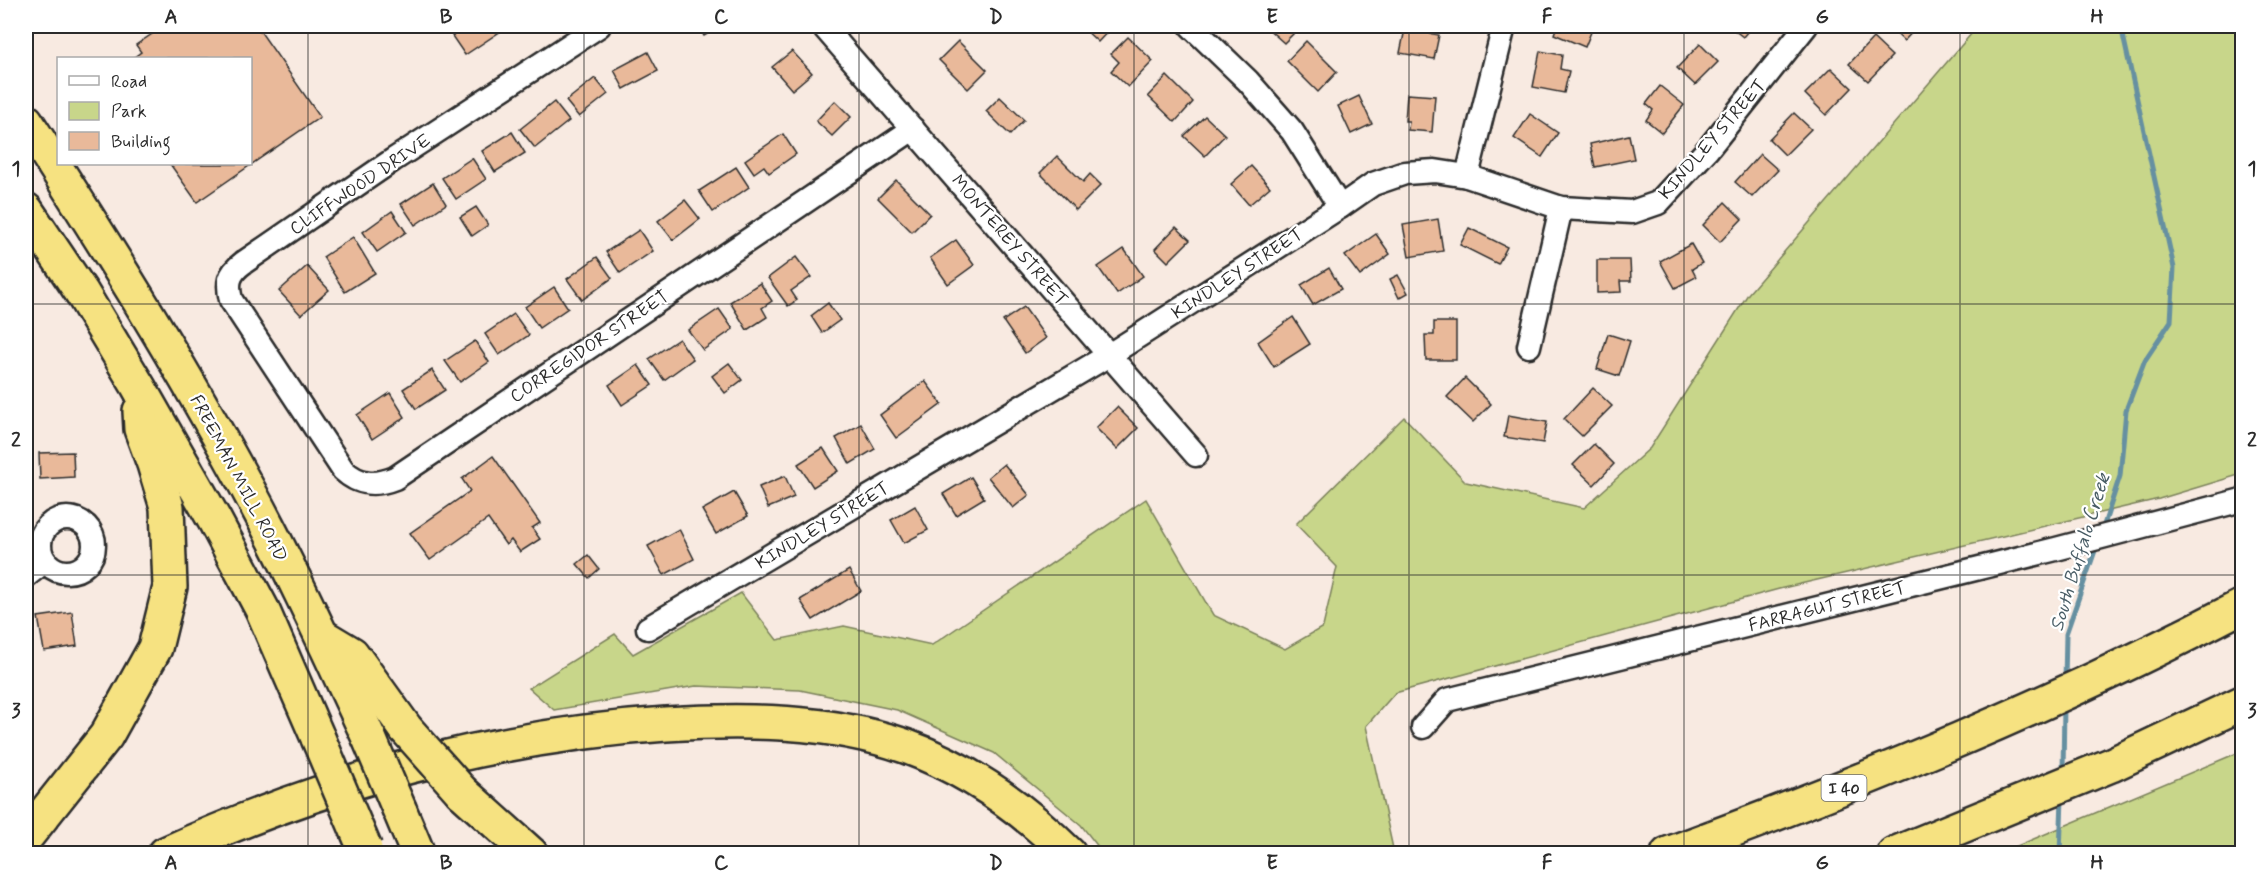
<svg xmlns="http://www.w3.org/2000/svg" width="2268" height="879" font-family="Mynerve,sans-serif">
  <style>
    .green { fill: #c8d68a; stroke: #7a805a; stroke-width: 1.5 }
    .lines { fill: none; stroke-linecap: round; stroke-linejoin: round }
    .stream { stroke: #6690a1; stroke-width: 5 }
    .building { fill: #e9b99a; stroke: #2b2b2b; stroke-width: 1.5 }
    .minor-casing { stroke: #2b2b2b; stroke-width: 27 }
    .highway-casing { stroke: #2b2b2b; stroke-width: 38 }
    .minor { stroke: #fff; stroke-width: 22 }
    .highway { stroke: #f6e281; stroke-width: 33 }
    .highway-bridge-casing { stroke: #2b2b2b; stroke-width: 38; stroke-linecap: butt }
    .highway-bridge { stroke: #f6e281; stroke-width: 33 }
    .grid { fill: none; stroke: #2b2b2b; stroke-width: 1.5; stroke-opacity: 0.55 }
    .labels { text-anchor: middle; stroke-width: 4.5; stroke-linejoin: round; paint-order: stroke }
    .shield { fill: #fff; stroke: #6b6b6b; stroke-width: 1.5 }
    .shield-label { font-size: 16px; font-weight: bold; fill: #2b2b2b }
    .street-label { font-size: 18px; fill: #2b2b2b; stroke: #fff }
    .water-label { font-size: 20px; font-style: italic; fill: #495d66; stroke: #fff }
    .neatline { fill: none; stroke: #2b2b2b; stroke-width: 2 }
    .grid-label { font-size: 20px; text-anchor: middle; font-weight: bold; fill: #2b2b2b }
  </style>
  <rect width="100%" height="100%" fill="#f8eae1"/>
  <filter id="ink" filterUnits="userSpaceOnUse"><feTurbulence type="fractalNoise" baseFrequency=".0167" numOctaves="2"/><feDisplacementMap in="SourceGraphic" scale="12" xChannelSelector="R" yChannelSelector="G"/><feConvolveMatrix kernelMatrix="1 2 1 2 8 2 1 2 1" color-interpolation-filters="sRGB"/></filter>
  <g filter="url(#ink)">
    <g class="green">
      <polygon points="1978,26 2242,26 2242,474 2159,499 1779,589 1395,693 1366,726 1394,853 1103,853 1081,825 994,753 897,710 800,690 696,686 554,710 529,688 615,634 633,654 741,593 777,640 844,626 932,645 1146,499 1213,615 1285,649 1323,627 1337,567 1296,524 1404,417 1466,482 1584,508 1650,448 1748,294"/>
      <polygon points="2242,751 2242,853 2001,853 2010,849"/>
    </g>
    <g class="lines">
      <g class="stream">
        <polyline points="2102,531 2120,476 2126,410 2145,360 2171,321 2174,268 2121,26"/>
        <polyline points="2065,681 2066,634 2097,545"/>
        <polyline points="2063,774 2064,705"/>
        <polyline points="2060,854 2062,798"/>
      </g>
    </g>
    <g class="building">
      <polygon points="164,26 261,26 258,28 320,117 197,202 170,164 250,164 250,58 133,58 141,52 136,45"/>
      <polygon points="467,26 502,26 504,29 465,55 452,36"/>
      <polygon points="698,26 721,26 704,36"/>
      <polygon points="1081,26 1113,26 1098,42"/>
      <polygon points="1265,26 1299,26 1300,27 1284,43"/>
      <polygon points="1557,26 1590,26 1593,27 1585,47 1554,34"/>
      <polygon points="1729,26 1752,26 1743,37"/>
      <polygon points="1888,26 1918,26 1904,41"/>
      <polygon points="1405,29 1439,35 1434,59 1400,53"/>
      <polygon points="1128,37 1153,61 1128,87 1111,71 1119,62 1111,54"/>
      <polygon points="1873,38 1892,56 1868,81 1849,64"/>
      <polygon points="958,41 987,70 968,89 939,60"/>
      <polygon points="1306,41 1337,72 1318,92 1287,61"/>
      <polygon points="1700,44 1718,62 1695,85 1677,68"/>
      <polygon points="792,51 812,73 792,90 772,67"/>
      <polygon points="1540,51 1562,55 1560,69 1569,71 1564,93 1533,87"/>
      <polygon points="648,52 658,71 624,89 614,70"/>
      <polygon points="1831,68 1852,88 1826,115 1805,94"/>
      <polygon points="1167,76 1193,102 1175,122 1148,96"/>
      <polygon points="595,78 608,94 579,117 566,101"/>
      <polygon points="1660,86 1684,105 1662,133 1646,120 1653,110 1646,104"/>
      <polygon points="1407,94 1435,96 1432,132 1408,130 1409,121 1405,121"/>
      <polygon points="1359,96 1372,124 1351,134 1338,106"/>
      <polygon points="1000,97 1024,120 1010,135 986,111"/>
      <polygon points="835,101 851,117 832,136 816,121"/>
      <polygon points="554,102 569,121 535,148 520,129"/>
      <polygon points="1794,113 1811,129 1785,155 1769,139"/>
      <polygon points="1530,114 1558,133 1542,157 1514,138"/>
      <polygon points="1205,116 1225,135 1205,156 1184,136"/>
      <polygon points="512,132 525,153 495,172 482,151"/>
      <polygon points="783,134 796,154 769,173 764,166 754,173 745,160"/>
      <polygon points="1629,135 1634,159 1595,167 1590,144"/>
      <polygon points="1760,154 1778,170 1752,197 1735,182"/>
      <polygon points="1057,156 1083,182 1090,174 1101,185 1076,210 1040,173"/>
      <polygon points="472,158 486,179 456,199 442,178"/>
      <polygon points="1251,166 1270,187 1249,205 1231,184"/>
      <polygon points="736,167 749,187 713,212 699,191"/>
      <polygon points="896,180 930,214 912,232 878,198"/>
      <polygon points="433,183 446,204 415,225 401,204"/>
      <polygon points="685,200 700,219 673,240 658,221"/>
      <polygon points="1725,202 1742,219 1720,242 1703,225"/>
      <polygon points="476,207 488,225 472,236 460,217"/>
      <polygon points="392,211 406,232 377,252 363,232"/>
      <polygon points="1438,219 1443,251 1409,257 1403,225"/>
      <polygon points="1176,227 1190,240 1168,262 1155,249"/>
      <polygon points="1469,228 1507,247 1498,264 1460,245"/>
      <polygon points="639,230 653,251 620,273 606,252"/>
      <polygon points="1376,234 1390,254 1360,276 1345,256"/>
      <polygon points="353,237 375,273 345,292 323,257"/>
      <polygon points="956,240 974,265 948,284 930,258"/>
      <polygon points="1691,244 1702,263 1692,269 1696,277 1675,288 1660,261"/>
      <polygon points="1124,249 1143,276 1117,294 1098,267"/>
      <polygon points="597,257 612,278 582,300 567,279"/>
      <polygon points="796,257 811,277 791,291 797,300 788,306 768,278"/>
      <polygon points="1597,260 1630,260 1631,281 1620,281 1621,292 1597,293"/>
      <polygon points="307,266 329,290 301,315 279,291"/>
      <polygon points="1329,268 1341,289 1313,305 1301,285"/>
      <polygon points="1398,275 1408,293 1399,298 1390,279"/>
      <polygon points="760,283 772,301 762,308 767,317 747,330 730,302"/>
      <polygon points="554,287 568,308 539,328 525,307"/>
      <polygon points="828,303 840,320 822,333 811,316"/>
      <polygon points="1024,307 1046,338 1025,353 1003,321"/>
      <polygon points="719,309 733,329 703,350 688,330"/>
      <polygon points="514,314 529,335 499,355 485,334"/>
      <polygon points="1293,317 1310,344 1274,367 1258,342"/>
      <polygon points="1434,322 1456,322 1456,360 1426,360 1425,335 1434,335"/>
      <polygon points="1608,334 1630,341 1619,376 1597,369"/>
      <polygon points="679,339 693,359 664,380 649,359"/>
      <polygon points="475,341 489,362 460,382 445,361"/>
      <polygon points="729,363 742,380 725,393 712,376"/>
      <polygon points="638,365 652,385 622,405 609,385"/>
      <polygon points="432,370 445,390 416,409 403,389"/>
      <polygon points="1465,378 1491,404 1473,422 1447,397"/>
      <polygon points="925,381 942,404 896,438 880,415"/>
      <polygon points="1593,388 1612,406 1582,436 1564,419"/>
      <polygon points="390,393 405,417 372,439 357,415"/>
      <polygon points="1117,407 1138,428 1117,449 1096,428"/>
      <polygon points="1508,415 1547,422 1543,443 1504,437"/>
      <polygon points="861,424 875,449 850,464 836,438"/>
      <polygon points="1594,444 1614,464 1594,485 1573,465"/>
      <polygon points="823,448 838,471 813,487 798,464"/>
      <polygon points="73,452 74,477 40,479 39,453"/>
      <polygon points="493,456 540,523 532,528 540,539 520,552 511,540 506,545 488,519 430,560 410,533 470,491 462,479"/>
      <polygon points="1004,464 1029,495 1013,508 988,477"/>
      <polygon points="785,476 794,497 768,508 759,487"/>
      <polygon points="971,477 984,498 956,515 943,494"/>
      <polygon points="734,492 748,516 716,534 702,510"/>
      <polygon points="915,506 928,530 904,543 891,520"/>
      <polygon points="679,529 694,559 664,575 648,546"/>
      <polygon points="588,555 599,569 589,578 577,564"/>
      <polygon points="849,570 861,591 813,620 800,600"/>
      <polygon points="72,612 77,646 44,651 38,617"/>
    </g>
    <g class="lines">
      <g class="minor-casing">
        <g id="minor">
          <path d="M 599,26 L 393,160 L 243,263 C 228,274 227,284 231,300 L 343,470 C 359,485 375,486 395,478 L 913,129"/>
          <polyline points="823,26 1196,455"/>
          <polyline points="1191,26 1248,81 1292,131 1340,207"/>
          <polyline points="1467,176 1504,26"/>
          <polyline points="1529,346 1561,208"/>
          <circle cx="67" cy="545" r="27"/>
          <polyline points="26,576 45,561"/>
          <polyline points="648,628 1109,355 1340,207 1373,184 1405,173 1435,171 1467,176 1561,208 1632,212 1658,203 1708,149 1806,26"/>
          <polyline points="1423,727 1447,700 2056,549 2242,500"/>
        </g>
      </g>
      <g class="highway-casing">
        <g id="highway">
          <path d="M 26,121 C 98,233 169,345 233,462 C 283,551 326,645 369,738"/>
          <polyline points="26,210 82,293 138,386 215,521 262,609 318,738"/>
          <polyline points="327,639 352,654 406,729"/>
          <polyline points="462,792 531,854"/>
          <polyline points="400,811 418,854"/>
          <polyline points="26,837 106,736 155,648 170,587 167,507 154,464 141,429 140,411"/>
          <path d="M 165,854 C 323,782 493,736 666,724 C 745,719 830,720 905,746 C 968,769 1022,807 1069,854"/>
          <path d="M 1668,854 C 1864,782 2058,703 2242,606"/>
          <polyline points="1894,854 2111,765 2242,703"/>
        </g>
      </g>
      <use href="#minor" class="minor"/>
      <use href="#highway" class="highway"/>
      <g class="highway-bridge-casing">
        <g id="highway-bridge">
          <polyline points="406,729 462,792"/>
          <polyline points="318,738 365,849"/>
          <polyline points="369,738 400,811"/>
        </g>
      </g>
      <use href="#highway-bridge" class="highway-bridge"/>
    </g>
  </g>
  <path class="grid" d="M 308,26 L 308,854M 584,26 L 584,854M 859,26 L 859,854M 1134,26 L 1134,854M 1409,26 L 1409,854M 1684,26 L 1684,854M 1960,26 L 1960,854M 26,304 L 2242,304M 26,575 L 2242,575"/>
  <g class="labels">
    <rect class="shield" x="1821.5" y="775" width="45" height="26" rx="4.5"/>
    <g class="shield-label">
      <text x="1844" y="794">I 40</text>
    </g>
    <g class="street-label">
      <text transform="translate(1712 139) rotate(-49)" y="6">KINDLEY STREET</text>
      <text transform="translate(360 184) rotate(-34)" y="6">CLIFFWOOD DRIVE</text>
      <text transform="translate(1010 240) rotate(49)" y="6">MONTEREY STREET</text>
      <text transform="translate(1237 273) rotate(-33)" y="6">KINDLEY STREET</text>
      <text transform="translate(589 346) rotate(-34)" y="6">CORREGIDOR STREET</text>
      <text transform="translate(239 478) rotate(62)" y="6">FREEMAN MILL ROAD</text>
      <text transform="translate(822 525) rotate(-31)" y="6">KINDLEY STREET</text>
      <text transform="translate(1827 606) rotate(-14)" y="6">FARRAGUT STREET</text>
    </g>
    <g class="water-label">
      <text transform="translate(2079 552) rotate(-73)" y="7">South Buffalo Creek</text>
    </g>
  </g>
  <rect width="2268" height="879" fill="none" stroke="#fff" stroke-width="66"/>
  <rect x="57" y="57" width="195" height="108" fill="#ffffff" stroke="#aaaaaa" stroke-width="1.5"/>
  <rect x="69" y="76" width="30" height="9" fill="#ffffff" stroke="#aaaaaa" stroke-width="1.5"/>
  <text x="111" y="87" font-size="18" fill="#2b2b2b">Road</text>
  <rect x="69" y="102" width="30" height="18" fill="#c8d68a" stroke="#aaaaaa" stroke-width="1.5"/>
  <text x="111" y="117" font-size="18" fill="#2b2b2b">Park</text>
  <rect x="69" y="132" width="30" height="18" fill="#e9b99a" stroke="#aaaaaa" stroke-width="1.5"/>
  <text x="111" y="147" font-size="18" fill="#2b2b2b">Building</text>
  <rect x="33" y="33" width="2202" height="813" class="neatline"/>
  <g class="grid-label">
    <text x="171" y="23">A</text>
    <text x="446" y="23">B</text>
    <text x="721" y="23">C</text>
    <text x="996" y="23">D</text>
    <text x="1272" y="23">E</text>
    <text x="1547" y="23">F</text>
    <text x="1822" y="23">G</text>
    <text x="2097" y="23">H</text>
    <text x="16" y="175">1</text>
    <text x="2252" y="175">1</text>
    <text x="16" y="446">2</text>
    <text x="2252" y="446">2</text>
    <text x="16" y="717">3</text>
    <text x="2252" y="717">3</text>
    <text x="171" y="869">A</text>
    <text x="446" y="869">B</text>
    <text x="721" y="869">C</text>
    <text x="996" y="869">D</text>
    <text x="1272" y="869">E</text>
    <text x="1547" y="869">F</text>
    <text x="1822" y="869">G</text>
    <text x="2097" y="869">H</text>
  </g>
</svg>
